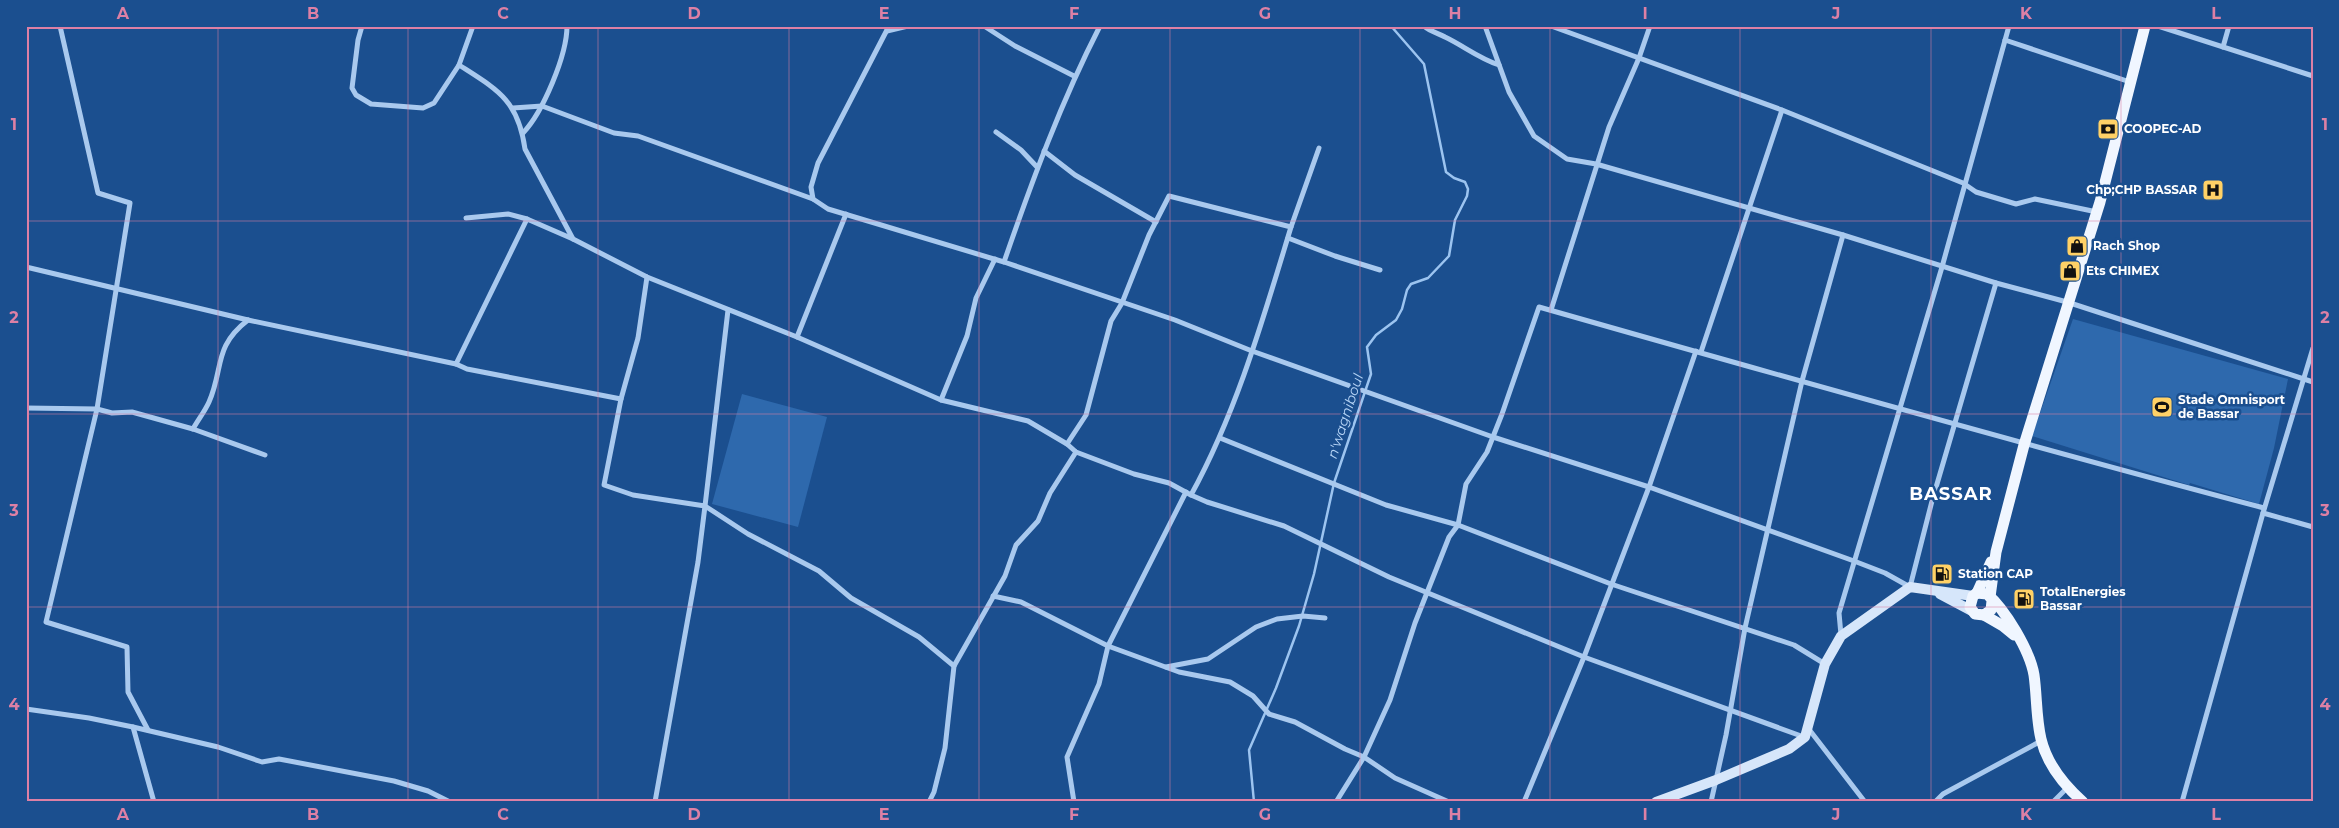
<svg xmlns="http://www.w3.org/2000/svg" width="2339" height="828" font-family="Montserrat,sans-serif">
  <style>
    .green { fill: #2e69ad }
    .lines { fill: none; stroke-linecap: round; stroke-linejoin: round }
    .stream { stroke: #9cc4f0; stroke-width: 2.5 }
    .street { stroke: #a9c9ee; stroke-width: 5 }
    .secondary { stroke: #d6e6fa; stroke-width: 10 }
    .primary { stroke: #f0f6ff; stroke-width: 11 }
    .grid { fill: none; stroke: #dd80a5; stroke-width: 1; stroke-opacity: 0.55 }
    .labels { text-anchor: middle; stroke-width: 5; stroke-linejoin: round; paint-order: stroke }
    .poi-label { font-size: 12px; font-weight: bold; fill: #fff; stroke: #1b4f8f; text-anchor: start }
    .water-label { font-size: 14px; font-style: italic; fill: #b5d3f5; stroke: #1b4f8f }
    .district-label { font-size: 18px; font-weight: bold; letter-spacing: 1px; fill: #fff; stroke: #1b4f8f }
    .neatline { fill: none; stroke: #dd80a5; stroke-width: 2 }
    .grid-label { font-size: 16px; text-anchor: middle; font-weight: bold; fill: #dd80a5 }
  </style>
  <rect width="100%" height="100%" fill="#1b4f8f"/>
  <g class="green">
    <polygon points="2073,319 2288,379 2274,448 2259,504 2190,483 2189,485 2032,436"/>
    <polygon points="742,394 827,417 798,527 712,504"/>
  </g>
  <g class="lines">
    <polyline class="stream" points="1254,802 1249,750 1276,688 1299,626 1314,574 1334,483 1371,374 1367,347 1376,335 1396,320 1402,309 1407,290 1411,284 1428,278 1449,256 1455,220 1467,196 1468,189 1465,182 1454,178 1446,172 1424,64 1391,26"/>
    <g class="street">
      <polyline points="60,26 98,193 130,203 97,409 46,622 127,647 128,692 148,730"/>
      <path d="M 362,26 L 358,40 L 352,88 L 356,95 L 371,104 L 423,108 L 434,103 L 459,65 C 498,90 518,100 525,149 L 573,239"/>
      <polyline points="889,26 818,163 811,187 813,199 828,209 1004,262 1175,320 1252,351 1493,437 1649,487 1854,561 1885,573 1910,587 1932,501 1996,283"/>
      <polyline points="984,26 1015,46 1074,76"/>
      <path d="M 1424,26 C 1431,32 1438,33 1445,37 C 1464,46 1478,58 1499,65"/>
      <polyline points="1485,26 1509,92 1534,136 1567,159 1596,164 1843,235 1996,283 2067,302 2313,382"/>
      <polyline points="1551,26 1782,110 1963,183 1976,192 2016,204 2035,199 2097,212"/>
      <polyline points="2158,26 2313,76"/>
      <polyline points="887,31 908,26"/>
      <polyline points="2005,40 2130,82"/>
      <polyline points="2223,47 2229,26"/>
      <polyline points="459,65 473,26"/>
      <polyline points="513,108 542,106 614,133 638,136 813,199"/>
      <polyline points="996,132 1021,150 1037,167"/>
      <path d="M 523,133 C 543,112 567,55 567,26"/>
      <polyline points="1044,151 1075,175 1156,222"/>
      <polyline points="846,214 797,337 941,400 1028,421 1067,444 1076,452 1134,474 1169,483 1191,495"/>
      <polyline points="466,218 508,214 527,219 573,239 647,277 797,337"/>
      <polyline points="1291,227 1319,148"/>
      <polyline points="1288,238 1335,256 1380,270"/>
      <path d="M 1004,262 C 1032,181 1061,102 1100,26"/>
      <polyline points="26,267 248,320 456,364 527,219"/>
      <polyline points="1551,310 1609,127 1639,58 1650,26"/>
      <polyline points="1701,352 1782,110"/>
      <polyline points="456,364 467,369 621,399 638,338 647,277"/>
      <polyline points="621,399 604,485 633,495 705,506 728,310"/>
      <polyline points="941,400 967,336 976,298 995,259"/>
      <polyline points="26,408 97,409 112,413 132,412 193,429 265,455"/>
      <path d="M 193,429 C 198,420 205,411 209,402 C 224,368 213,347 248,320"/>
      <polyline points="1220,438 1386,505 1458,525 1611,584 1794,645 1825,664"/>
      <path d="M 1067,444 L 1086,415 L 1111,321 L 1122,303 L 1149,235 L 1169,196 L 1291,227 C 1263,319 1237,411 1191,495 L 1207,502 L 1284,526 L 1389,577 L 1584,657 L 1804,737"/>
      <polyline points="2263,513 2313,527"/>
      <polyline points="993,596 1021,602 1108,646 1179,672 1230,682 1253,696 1269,714 1295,722 1345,749 1364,757 1395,778 1449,802"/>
      <polyline points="1841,635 1839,613 1942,267 2009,26"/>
      <polyline points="1166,667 1208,659 1256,627 1277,619 1303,616 1325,618"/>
      <polyline points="26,709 89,718 133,727 218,747 262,762 279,759 394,781 428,791 450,802"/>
      <polyline points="133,727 154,802"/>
      <polyline points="1808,728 1865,802"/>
      <polyline points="655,802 698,562 705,506 748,534 819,571 851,598 919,637 954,666"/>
      <polyline points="929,802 934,792 945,748 954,666 1005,576 1016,545 1038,521 1050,493 1076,452"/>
      <polyline points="1074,802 1067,757 1099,684 1108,646 1186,492"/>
      <path d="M 1336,802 L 1364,757 L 1390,700 L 1415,623 L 1449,537 L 1458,525 L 1466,484 L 1487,452 L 1502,414 L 1539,307 C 1781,376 2022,444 2264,508"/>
      <polyline points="1524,802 1584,657 1649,487 1696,351"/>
      <polyline points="1711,802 1726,735 1745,628 1802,381 1843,235"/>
      <polyline points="1935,802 1943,794 2041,741"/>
      <polyline points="2053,802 2067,788"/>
      <polyline points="2182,802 2263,513 2313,348"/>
    </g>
    <g class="secondary">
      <polyline points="1940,594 1972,611"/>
      <polyline points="1656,802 1716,780 1789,749 1805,737 1825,664 1841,636 1910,587 1973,596"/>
    </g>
    <g class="primary">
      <polyline points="1977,593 1991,562"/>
      <polyline points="1990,597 1996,552 2024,445 2100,202 2145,26"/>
      <path d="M 1992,601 L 1991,610 L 1984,615 L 1975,614 L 1970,607 L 1973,596 L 1977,593 L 1987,594 C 2005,609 2030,651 2034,675 C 2037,696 2036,718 2041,739 C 2047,764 2065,786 2083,802"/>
      <polyline points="1984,615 2003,626 2014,635"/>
    </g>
  </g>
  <path class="grid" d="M 218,26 L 218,802M 408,26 L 408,802M 598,26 L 598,802M 789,26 L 789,802M 979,26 L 979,802M 1170,26 L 1170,802M 1360,26 L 1360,802M 1550,26 L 1550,802M 1740,26 L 1740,802M 1931,26 L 1931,802M 2121,26 L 2121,802M 26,221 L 2313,221M 26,414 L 2313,414M 26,607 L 2313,607"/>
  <defs>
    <g id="bank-square" transform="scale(1.125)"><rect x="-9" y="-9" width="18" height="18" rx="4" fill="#ffd166" stroke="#1b4f8f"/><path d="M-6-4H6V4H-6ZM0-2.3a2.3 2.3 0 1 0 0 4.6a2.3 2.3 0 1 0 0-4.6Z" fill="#111"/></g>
    <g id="hospital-square" transform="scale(1.125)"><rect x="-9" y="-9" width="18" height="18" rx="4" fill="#ffd166" stroke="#1b4f8f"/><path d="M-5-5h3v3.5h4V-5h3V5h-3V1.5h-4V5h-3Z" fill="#111"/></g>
    <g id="shop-square" transform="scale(1.125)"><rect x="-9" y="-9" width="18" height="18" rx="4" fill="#ffd166" stroke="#1b4f8f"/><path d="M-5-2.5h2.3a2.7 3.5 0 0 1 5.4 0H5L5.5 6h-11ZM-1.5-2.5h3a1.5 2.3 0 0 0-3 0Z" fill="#111"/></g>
    <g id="stadium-square" transform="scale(1.125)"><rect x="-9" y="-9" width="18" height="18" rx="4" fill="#ffd166" stroke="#1b4f8f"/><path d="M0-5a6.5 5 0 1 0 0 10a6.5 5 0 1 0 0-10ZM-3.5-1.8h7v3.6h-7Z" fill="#111"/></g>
    <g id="fuel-square" transform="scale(1.125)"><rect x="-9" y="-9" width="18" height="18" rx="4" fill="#ffd166" stroke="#1b4f8f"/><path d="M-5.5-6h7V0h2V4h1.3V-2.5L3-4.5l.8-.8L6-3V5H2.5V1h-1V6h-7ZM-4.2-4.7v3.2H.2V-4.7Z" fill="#111"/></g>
  </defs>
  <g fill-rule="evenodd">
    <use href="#bank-square" x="2108" y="129"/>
    <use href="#hospital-square" x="2213" y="190"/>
    <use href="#shop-square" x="2077" y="246"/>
    <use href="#shop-square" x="2070" y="271"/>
    <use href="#stadium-square" x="2162" y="407"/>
    <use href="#fuel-square" x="1942" y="574"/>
    <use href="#fuel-square" x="2024" y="599"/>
  </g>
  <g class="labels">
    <g class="poi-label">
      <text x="2124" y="133">COOPEC-AD</text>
      <text x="2197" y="194" text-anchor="end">Chp;CHP BASSAR</text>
      <text x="2093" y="250">Rach Shop</text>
      <text x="2086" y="275">Ets CHIMEX</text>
      <text x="2178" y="404">Stade Omnisport<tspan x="2178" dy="14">de Bassar</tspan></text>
      <text x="1958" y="578">Station CAP</text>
      <text x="2040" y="596">TotalEnergies<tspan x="2040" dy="14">Bassar</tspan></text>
    </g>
    <g class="water-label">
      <text transform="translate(1345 416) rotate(-72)" y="5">n'wagniboul</text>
    </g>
    <g class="district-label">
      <text x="1951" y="500">BASSAR</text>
    </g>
  </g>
  <rect width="2339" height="828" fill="none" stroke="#1b4f8f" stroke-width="55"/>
  <rect x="28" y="28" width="2284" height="772" class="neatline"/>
  <g class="grid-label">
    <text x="123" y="19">A</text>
    <text x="313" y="19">B</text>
    <text x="503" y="19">C</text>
    <text x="694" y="19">D</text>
    <text x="884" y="19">E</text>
    <text x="1074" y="19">F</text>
    <text x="1265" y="19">G</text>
    <text x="1455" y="19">H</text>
    <text x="1645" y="19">I</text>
    <text x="1836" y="19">J</text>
    <text x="2026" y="19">K</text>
    <text x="2216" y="19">L</text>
    <text x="14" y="130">1</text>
    <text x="2325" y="130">1</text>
    <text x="14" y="323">2</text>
    <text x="2325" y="323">2</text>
    <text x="14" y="516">3</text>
    <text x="2325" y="516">3</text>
    <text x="14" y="710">4</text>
    <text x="2325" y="710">4</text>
    <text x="123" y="820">A</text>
    <text x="313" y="820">B</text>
    <text x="503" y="820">C</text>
    <text x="694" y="820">D</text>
    <text x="884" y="820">E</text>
    <text x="1074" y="820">F</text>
    <text x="1265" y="820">G</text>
    <text x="1455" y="820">H</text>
    <text x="1645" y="820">I</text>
    <text x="1836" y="820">J</text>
    <text x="2026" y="820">K</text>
    <text x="2216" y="820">L</text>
  </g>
</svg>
